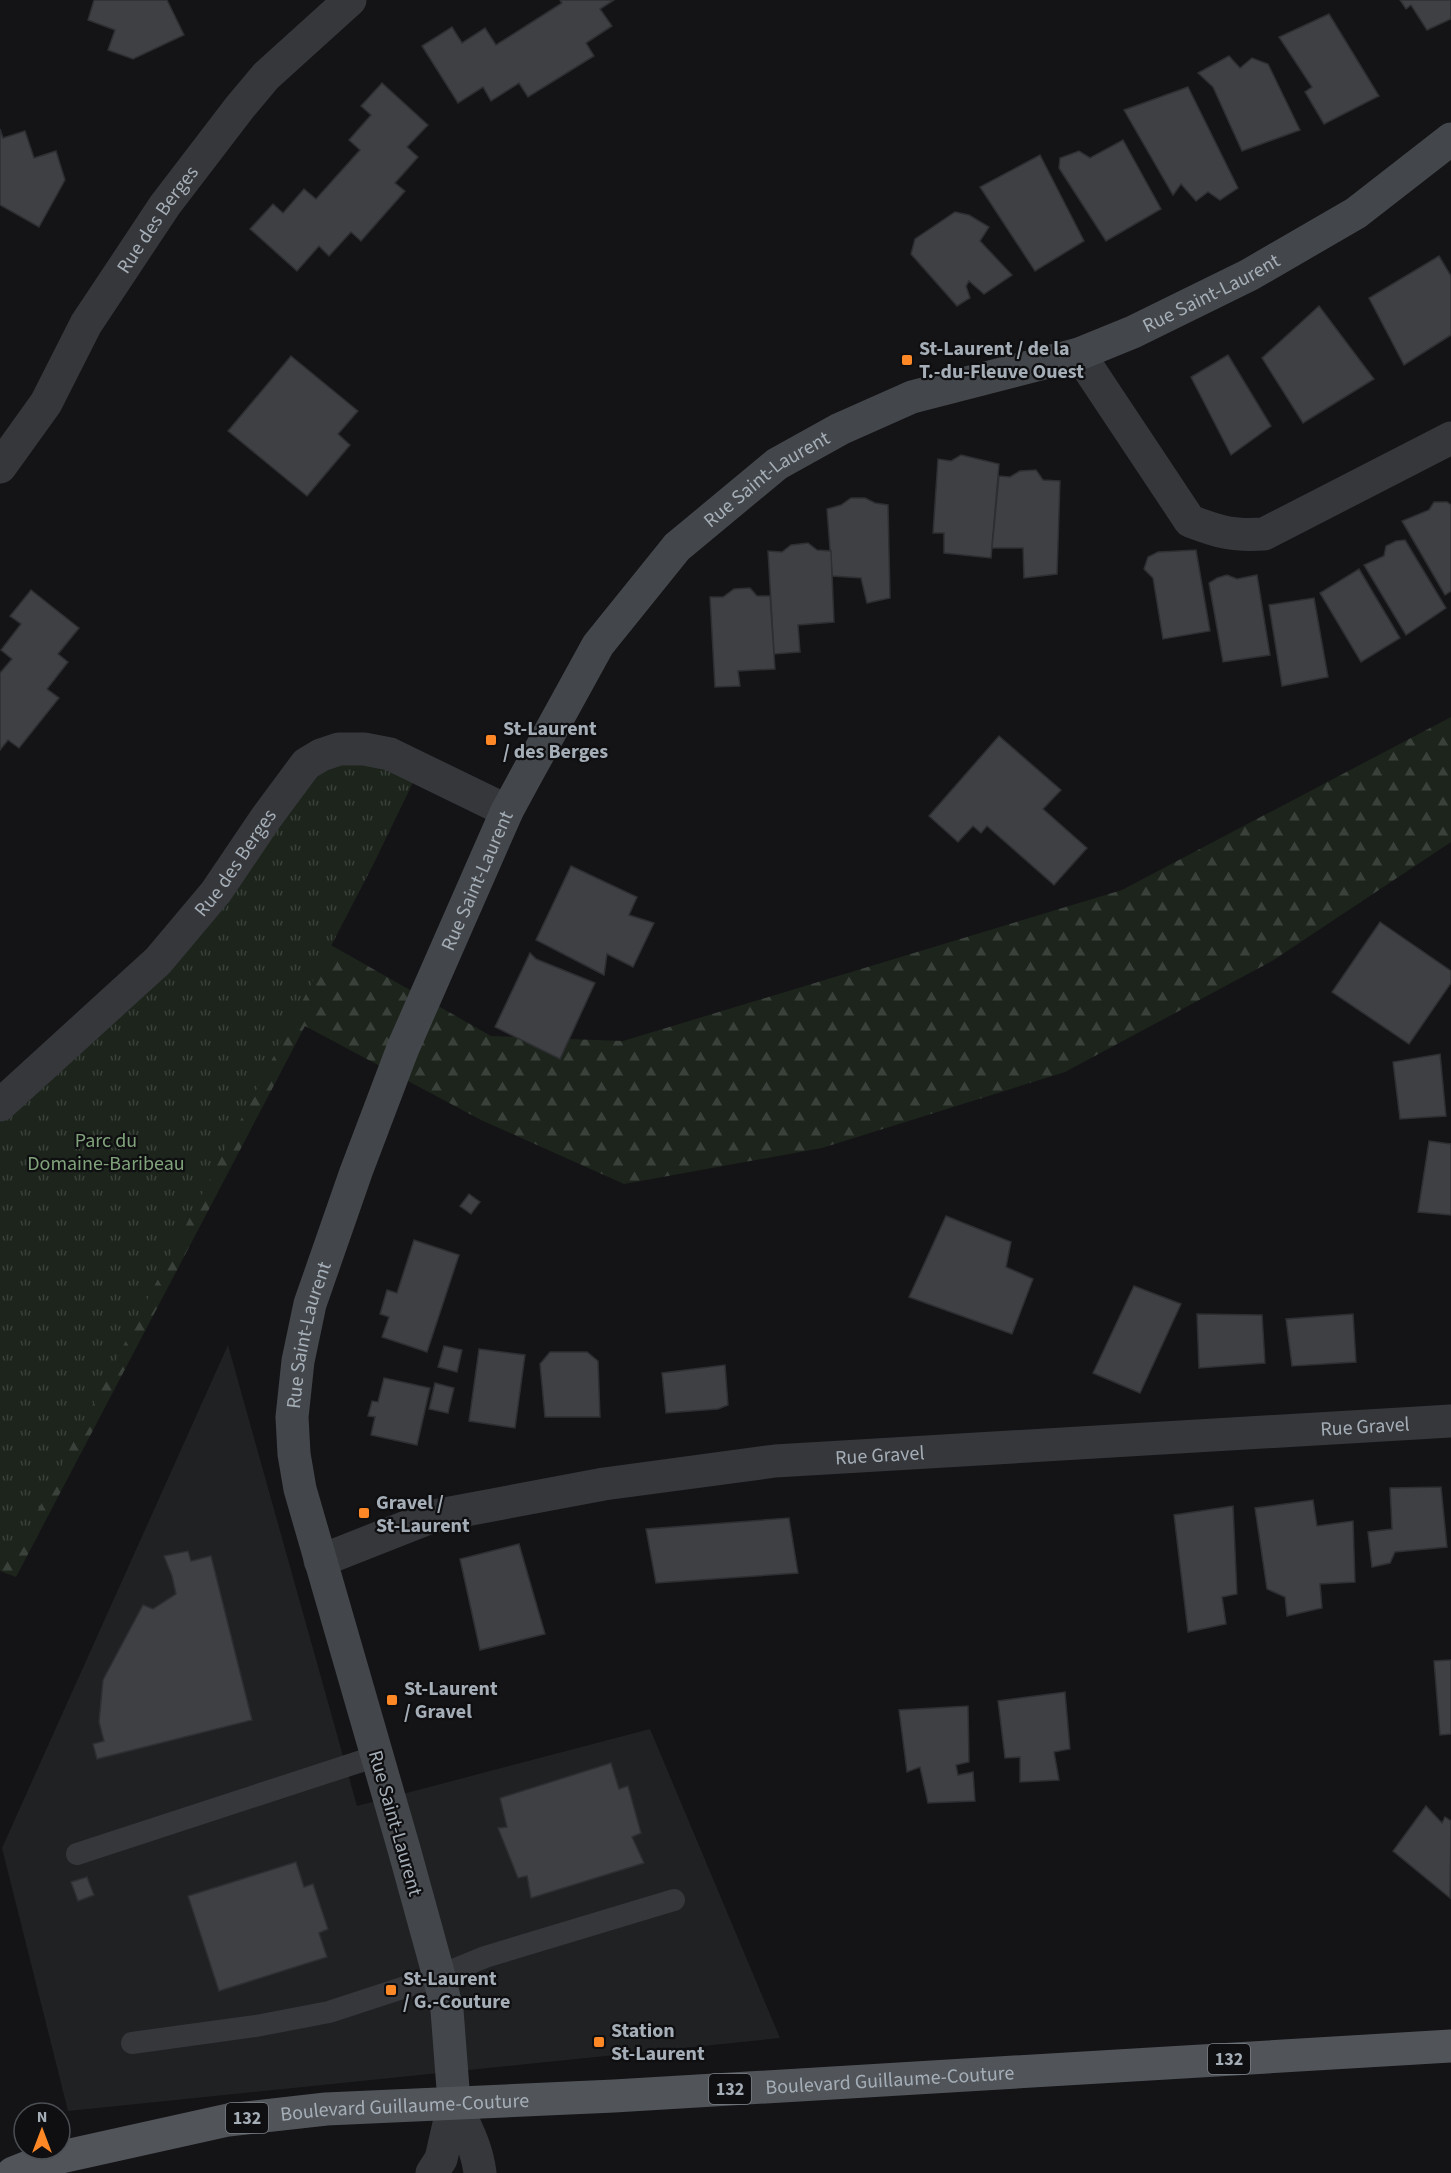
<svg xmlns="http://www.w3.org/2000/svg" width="1451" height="2173" font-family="'Source Sans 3',sans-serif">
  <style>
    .built { fill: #202123 }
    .forest { fill: url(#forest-firs) }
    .park { fill: url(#park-tufts) }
    .building { fill: #3e4043; stroke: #2e2f32; stroke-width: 1.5 }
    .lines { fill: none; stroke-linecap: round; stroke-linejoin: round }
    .lane { stroke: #35373b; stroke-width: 22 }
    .street { stroke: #35373b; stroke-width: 33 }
    .secondary { stroke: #43474b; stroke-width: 33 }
    .primary { stroke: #51555a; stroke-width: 33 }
    .poi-dot { fill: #fd8825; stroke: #0f0f11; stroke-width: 2 }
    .labels { text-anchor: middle; stroke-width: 4.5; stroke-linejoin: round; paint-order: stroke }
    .shield { fill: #0f0f11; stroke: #787e85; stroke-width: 1.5 }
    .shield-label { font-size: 18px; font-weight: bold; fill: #a5aeb7 }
    .street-label { font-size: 20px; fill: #a5aeb7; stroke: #0f0f11 }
    .poi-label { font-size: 20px; font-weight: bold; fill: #a5aeb7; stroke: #0f0f11; text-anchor: start }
    .park-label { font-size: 20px; fill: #80a37b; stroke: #0f0f11 }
  </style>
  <defs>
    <pattern id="forest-firs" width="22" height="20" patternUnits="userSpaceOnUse" patternTransform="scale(1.5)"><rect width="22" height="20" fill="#1c241c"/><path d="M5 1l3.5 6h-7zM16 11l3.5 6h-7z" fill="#3a413b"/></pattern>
    <pattern id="park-tufts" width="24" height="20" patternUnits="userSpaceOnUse" patternTransform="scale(1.5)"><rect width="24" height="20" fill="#1c241c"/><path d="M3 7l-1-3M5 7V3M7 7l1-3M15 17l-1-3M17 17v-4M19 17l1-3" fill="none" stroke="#3a413b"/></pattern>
  </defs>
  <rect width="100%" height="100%" fill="#141416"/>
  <polygon class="built" points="228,1345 357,1806 650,1729 780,2038 68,2111 2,1848"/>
  <polygon class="forest" points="1451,717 1451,842 1272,961 1065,1072 822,1148 624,1184 481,1120 305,1026 16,1577 0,1571 0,1170 278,915 491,1036 623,1041 1122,890"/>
  <polygon class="park" points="321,755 420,768 372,867 11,1562 0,1558 0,1105 158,961"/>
  <g class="building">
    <polygon points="94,0 167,0 184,35 133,59 108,50 115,30 88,20"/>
    <polygon points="560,0 614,0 600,9 612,26 586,43 594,56 528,97 519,83 491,101 483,87 458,103 422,46 452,27 462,43 485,28 496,45 562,3"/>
    <polygon points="1400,0 1451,0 1451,19 1427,30 1411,5 1406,9"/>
    <polygon points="1329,14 1379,96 1324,124 1305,92 1312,87 1279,37"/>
    <polygon points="1229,56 1240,68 1252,58 1268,64 1300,130 1242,151 1213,87 1198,73"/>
    <polygon points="382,83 428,125 407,147 418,157 395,183 405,191 361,241 351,232 329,256 319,246 297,271 250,229 273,204 283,213 304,189 316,199 360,150 349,140 371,115 361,106"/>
    <polygon points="1188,87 1238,188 1220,200 1208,192 1196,201 1181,184 1173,195 1124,110"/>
    <polygon points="0,129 3,138 25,131 34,158 56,151 65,180 39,227 0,205"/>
    <polygon points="1123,140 1161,209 1106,241 1059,168 1060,158 1079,151 1090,158"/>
    <polygon points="1040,155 1084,241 1035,271 980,187"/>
    <polygon points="955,212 969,215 989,227 980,241 1012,275 984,294 969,281 966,286 970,298 957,306 911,254 915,239"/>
    <polygon points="1439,256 1451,276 1451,335 1404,365 1369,298"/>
    <polygon points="1319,306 1374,379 1303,423 1262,358"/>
    <polygon points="1228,355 1271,426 1231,455 1191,377"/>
    <polygon points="291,356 358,411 338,434 350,445 307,496 228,431"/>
    <polygon points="961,455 999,464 991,558 944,553 944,533 933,533 938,459 951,461"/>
    <polygon points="1036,470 1043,480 1060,481 1057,574 1024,578 1023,548 992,548 999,476 1010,477 1020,471"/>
    <polygon points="851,498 865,498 875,503 888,505 890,598 867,603 861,578 832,576 827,509 841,505"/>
    <polygon points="1434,502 1447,502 1451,505 1451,591 1445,595 1402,521 1429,510"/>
    <polygon points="1405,540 1446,608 1406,635 1364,565 1384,556 1386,546 1396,541"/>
    <polygon points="808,543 817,550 831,551 834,622 798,625 800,652 774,654 768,551 782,552 791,545"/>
    <polygon points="1196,550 1210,631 1163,639 1153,578 1144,569 1148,557 1158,552"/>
    <polygon points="1359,569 1400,638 1361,662 1320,593"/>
    <polygon points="1227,575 1237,579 1257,575 1270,655 1223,662 1209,583 1217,578"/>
    <polygon points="750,588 757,596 770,596 775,669 738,671 740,686 715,687 710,597 723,597 734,589"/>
    <polygon points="31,590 79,628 58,654 68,662 47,689 59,698 19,748 8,740 0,750 0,673 12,659 1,650 21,624 10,616"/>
    <polygon points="1314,598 1328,677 1282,686 1269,605"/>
    <polygon points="999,736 1061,790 1043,809 1087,848 1054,885 987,826 981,833 973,826 958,842 929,816"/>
    <polygon points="571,866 637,897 629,915 654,923 633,967 607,954 604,975 536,940"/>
    <polygon points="1380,922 1451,971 1451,983 1409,1044 1332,992"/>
    <polygon points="530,953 536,959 595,983 560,1059 495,1027"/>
    <polygon points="1440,1054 1446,1116 1400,1119 1393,1062"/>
    <polygon points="1429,1141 1451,1144 1451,1215 1418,1212"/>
    <polygon points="469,1194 480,1202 471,1214 460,1206"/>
    <polygon points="946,1216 1011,1242 1006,1267 1033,1279 1012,1334 909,1297"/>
    <polygon points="414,1240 459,1255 427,1352 382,1337 389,1317 380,1314 387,1290 397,1293"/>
    <polygon points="1134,1286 1181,1304 1140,1393 1093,1373"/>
    <polygon points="1197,1314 1262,1315 1265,1363 1199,1368"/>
    <polygon points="1353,1314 1356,1362 1292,1366 1286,1319"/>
    <polygon points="444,1346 462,1350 457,1372 438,1367"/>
    <polygon points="479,1349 525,1355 515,1428 469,1421"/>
    <polygon points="550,1352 587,1352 598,1361 600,1417 545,1417 540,1364"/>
    <polygon points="725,1365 728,1405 718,1409 666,1413 662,1373"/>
    <polygon points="384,1378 430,1388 417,1445 371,1435 375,1417 368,1416 372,1401 378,1402"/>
    <polygon points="435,1383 454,1388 448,1413 429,1409"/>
    <polygon points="1441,1487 1447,1547 1395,1552 1390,1563 1372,1567 1368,1532 1392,1529 1390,1488"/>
    <polygon points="1313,1500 1317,1526 1353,1521 1355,1582 1320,1584 1322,1608 1287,1616 1285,1597 1267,1589 1255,1508"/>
    <polygon points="1233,1506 1237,1594 1222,1597 1226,1624 1188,1632 1174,1515"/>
    <polygon points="789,1518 798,1573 656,1583 646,1529"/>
    <polygon points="519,1544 545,1634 480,1650 460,1559"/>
    <polygon points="188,1551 191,1561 211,1556 252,1720 97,1759 93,1744 104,1741 99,1722 103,1680 143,1605 153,1609 176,1594 172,1576 164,1556"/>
    <polygon points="1451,1660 1451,1734 1440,1735 1434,1661"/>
    <polygon points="1065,1692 1070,1749 1054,1752 1059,1780 1020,1782 1020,1757 1005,1758 998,1701"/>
    <polygon points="968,1706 969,1762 956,1765 958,1775 973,1772 975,1801 928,1803 920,1767 907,1772 899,1710"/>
    <polygon points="611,1763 619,1789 628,1786 641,1833 632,1837 644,1863 531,1898 527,1876 518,1878 498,1828 507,1827 500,1798"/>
    <polygon points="1426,1806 1442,1823 1445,1817 1451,1821 1450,1898 1393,1851"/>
    <polygon points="296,1862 304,1887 313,1884 328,1929 319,1933 327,1957 219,1991 188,1896"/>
    <polygon points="87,1877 94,1895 78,1901 71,1882"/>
  </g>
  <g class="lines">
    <g class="lane">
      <polyline points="77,1854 377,1756"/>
      <polyline points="132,2043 256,2026 329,2012 439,1976 485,1957 674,1900"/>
    </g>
    <g class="street">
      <path d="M 1079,354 L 1190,521 C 1219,532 1232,536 1264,534 L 1451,438"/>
      <path id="s1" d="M 0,467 L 46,403 L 86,324 L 165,205 L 240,107 L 266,76 L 350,0"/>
      <path id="s2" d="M 0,1105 L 158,961 L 216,892 L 266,818 L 306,764 L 321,755 L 339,749 L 364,749 L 390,754 L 507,811"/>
      <path id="s3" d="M 320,1561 L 434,1516 L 604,1484 L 775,1461 L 1451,1421"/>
      <path d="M 454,2102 C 465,2126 477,2147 480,2173"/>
      <polyline points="432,2173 441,2159 454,2102"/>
    </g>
    <path class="secondary" id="s4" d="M 454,2102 L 447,2010 L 439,1976 L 404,1849 L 300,1489 L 294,1454 L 292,1417 L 298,1361 L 310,1304 L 356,1172 L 403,1048 L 507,811 L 526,776 L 598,645 L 677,547 L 777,464 L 840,429 L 912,397 L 1079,354 L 1133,332 L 1249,275 L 1356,213 L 1451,139"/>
    <path class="primary" id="s5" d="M 13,2173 L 43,2161 L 228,2120 L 326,2109 L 614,2096 L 1451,2046"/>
  </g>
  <g class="poi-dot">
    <rect x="901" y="354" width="12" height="12" rx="3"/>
    <rect x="485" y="734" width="12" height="12" rx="3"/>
    <rect x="358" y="1507" width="12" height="12" rx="3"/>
    <rect x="386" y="1694" width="12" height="12" rx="3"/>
    <rect x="385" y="1984" width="12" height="12" rx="3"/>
    <rect x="593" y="2036" width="12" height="12" rx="3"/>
  </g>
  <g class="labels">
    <g class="shield">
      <rect x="1208" y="2044" width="42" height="30" rx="4.5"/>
      <rect x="709" y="2074" width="42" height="30" rx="4.5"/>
      <rect x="226" y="2103" width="42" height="30" rx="4.5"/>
    </g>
    <g class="shield-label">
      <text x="1229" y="2065">132</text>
      <text x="730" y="2095">132</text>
      <text x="247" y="2124">132</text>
    </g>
    <g class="street-label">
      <text dy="7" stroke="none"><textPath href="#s1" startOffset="294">Rue des Berges</textPath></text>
      <text dy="7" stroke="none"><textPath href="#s4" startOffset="2266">Rue Saint-Laurent</textPath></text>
      <text dy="7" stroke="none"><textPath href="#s4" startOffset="1780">Rue Saint-Laurent</textPath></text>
      <text dy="7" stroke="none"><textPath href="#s2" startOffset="339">Rue des Berges</textPath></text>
      <text dy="7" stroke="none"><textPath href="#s4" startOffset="1276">Rue Saint-Laurent</textPath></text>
      <text dy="7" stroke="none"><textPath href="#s4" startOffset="790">Rue Saint-Laurent</textPath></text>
      <text dy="7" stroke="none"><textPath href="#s3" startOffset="1059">Rue Gravel</textPath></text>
      <text dy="7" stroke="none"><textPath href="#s3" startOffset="573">Rue Gravel</textPath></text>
      <text transform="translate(396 1823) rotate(74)" y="7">Rue Saint-Laurent</text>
      <text dy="7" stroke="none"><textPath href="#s5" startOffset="885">Boulevard Guillaume-Couture</textPath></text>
      <text dy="7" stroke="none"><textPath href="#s5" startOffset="399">Boulevard Guillaume-Couture</textPath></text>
    </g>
    <g class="poi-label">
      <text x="919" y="355">St-Laurent / de la<tspan x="919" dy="23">T.-du-Fleuve Ouest</tspan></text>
      <text x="503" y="735">St-Laurent<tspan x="503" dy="23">/ des Berges</tspan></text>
      <text x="376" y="1509">Gravel /<tspan x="376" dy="23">St-Laurent</tspan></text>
      <text x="404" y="1695">St-Laurent<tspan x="404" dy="23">/ Gravel</tspan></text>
      <text x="403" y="1985">St-Laurent<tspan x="403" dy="23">/ G.-Couture</tspan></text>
      <text x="611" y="2037">Station<tspan x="611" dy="23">St-Laurent</tspan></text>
    </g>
    <g class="park-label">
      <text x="106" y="1147">Parc du<tspan x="106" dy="23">Domaine-Baribeau</tspan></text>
    </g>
  </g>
  <g transform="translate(42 2131)"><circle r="28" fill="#0f0f11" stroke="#4b4f53" stroke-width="1.5"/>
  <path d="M0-4.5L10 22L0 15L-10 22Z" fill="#fd8825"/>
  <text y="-9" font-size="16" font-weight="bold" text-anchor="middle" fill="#a5aeb7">N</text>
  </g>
</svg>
